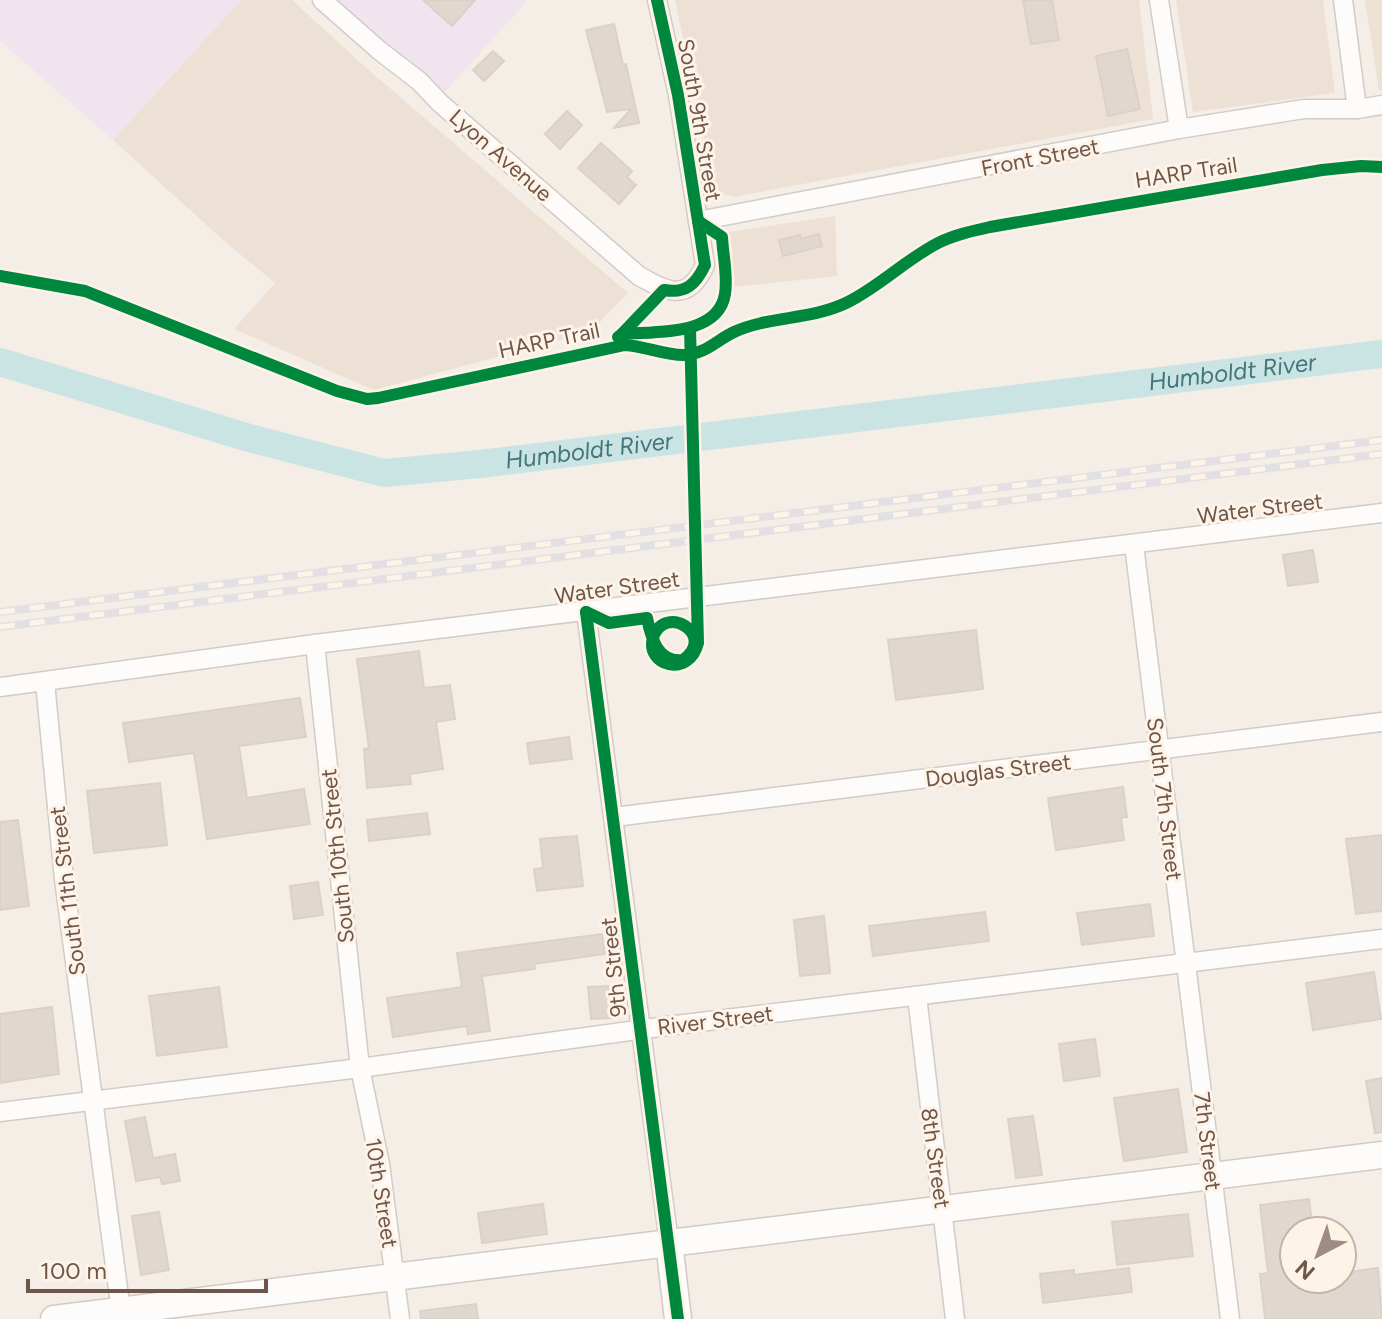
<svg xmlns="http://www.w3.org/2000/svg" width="1382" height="1319" font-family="Figtree,sans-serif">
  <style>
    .residential { fill: #ede0d4 }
    .education { fill: #f0e5ef }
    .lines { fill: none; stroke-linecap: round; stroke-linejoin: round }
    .river { stroke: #cae4e4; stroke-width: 28 }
    .building { fill: #e0d7cf; stroke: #dcd1ca; stroke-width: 2 }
    .street-casing { stroke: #d3cbc6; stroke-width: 21 }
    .secondary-casing { stroke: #d3cac4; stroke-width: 29 }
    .street { stroke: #fdfcfb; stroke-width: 18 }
    .secondary { stroke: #fdfcfb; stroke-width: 26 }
    .rail-casing { stroke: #e3e0e4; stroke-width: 8 }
    .rail { stroke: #fef3e7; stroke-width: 5; stroke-dasharray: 15; stroke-linecap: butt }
    .cycleway-casing { stroke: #fef3e7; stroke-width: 17 }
    .cycleway { stroke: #00873e; stroke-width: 12 }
    .labels { text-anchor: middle; stroke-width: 6; stroke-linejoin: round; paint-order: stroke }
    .street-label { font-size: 22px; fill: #70554a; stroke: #fef3e7 }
    .water-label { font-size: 24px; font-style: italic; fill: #43767b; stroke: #fef3e7 }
  </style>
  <rect width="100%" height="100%" fill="#f4eee7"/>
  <g class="residential">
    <polygon points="241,0 292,0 372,73 628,293 590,332 374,390 234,329 275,283 222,239 113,140"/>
    <polygon points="675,0 1139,0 1153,119 733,197 715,190"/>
    <polygon points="1176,0 1323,0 1335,93 1193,112"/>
    <polygon points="1365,0 1382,0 1382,90 1379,90"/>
    <polygon points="835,216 837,276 734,287 729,232"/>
  </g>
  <g class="education">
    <polygon points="0,0 241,0 113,140 0,41"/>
    <polygon points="323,0 528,0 442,95"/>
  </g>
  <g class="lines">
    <path class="river" id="s1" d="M 0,362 L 249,438 L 384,473 L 480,464 L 1382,354"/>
  </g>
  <g class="building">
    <polygon points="423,0 475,0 452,26"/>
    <polygon points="1023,0 1052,0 1059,40 1031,44"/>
    <polygon points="614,24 623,65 626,64 639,123 614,128 631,109 607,112 586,30"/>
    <polygon points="1127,49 1140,109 1108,116 1096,56"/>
    <polygon points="493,51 504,61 484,81 473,70"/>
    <polygon points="567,111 582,125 560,149 545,134"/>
    <polygon points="601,143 632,171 627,177 636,185 619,204 578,168"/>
    <polygon points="819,234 822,246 783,256 779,240 800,235 801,239"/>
    <polygon points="1313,550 1318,582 1288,586 1283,555"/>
    <polygon points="976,630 983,689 896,700 888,640"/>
    <polygon points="419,651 424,688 450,685 455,719 436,722 443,769 410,774 411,784 367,788 364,749 369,748 357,659"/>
    <polygon points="300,698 306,737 239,746 247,798 304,789 310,824 207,839 194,753 129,762 123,723"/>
    <polygon points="569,737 572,759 530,764 527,743"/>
    <polygon points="160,783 167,845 94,853 87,791"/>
    <polygon points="1123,787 1127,817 1121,818 1124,840 1056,850 1048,798"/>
    <polygon points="427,813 430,834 369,841 367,820"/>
    <polygon points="18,820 29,906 0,910 0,822"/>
    <polygon points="1382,835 1382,911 1356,914 1346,839"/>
    <polygon points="577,836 583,886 537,891 534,869 543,868 540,839"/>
    <polygon points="318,882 323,915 294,919 290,886"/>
    <polygon points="1150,904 1154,936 1082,945 1077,913"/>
    <polygon points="985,912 989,941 873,956 869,926"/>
    <polygon points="824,916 830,973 800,976 794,920"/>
    <polygon points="602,934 605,954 534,964 535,969 482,976 490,1031 468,1034 467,1026 393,1037 387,998 462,987 457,953"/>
    <polygon points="1374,972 1381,1019 1313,1030 1306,983"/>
    <polygon points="608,986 611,1018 591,1019 588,987"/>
    <polygon points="219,987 227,1047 157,1056 149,996"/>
    <polygon points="52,1007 59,1074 0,1083 0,1014"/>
    <polygon points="1095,1039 1100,1076 1064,1081 1059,1044"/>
    <polygon points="1382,1078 1382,1132 1375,1133 1366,1081"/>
    <polygon points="1178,1089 1187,1152 1124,1161 1114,1098"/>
    <polygon points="1033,1116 1042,1175 1016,1178 1008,1119"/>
    <polygon points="145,1117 153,1158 175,1154 180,1181 162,1184 160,1177 136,1181 125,1121"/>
    <polygon points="1309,1199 1313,1231 1294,1231 1294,1279 1342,1279 1342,1273 1378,1268 1382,1319 1265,1319 1260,1274 1268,1273 1260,1205"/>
    <polygon points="543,1204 547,1234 482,1243 478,1213"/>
    <polygon points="159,1212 169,1270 141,1275 132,1216"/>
    <polygon points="1188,1214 1193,1256 1117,1265 1112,1222"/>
    <polygon points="1129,1268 1132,1292 1043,1303 1040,1274 1074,1270 1074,1275"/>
    <polygon points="476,1304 478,1319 421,1319 420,1311"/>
  </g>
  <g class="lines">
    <g class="street-casing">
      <g id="street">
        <path d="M 322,0 L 380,51 L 419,81 L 440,103 L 639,276 C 668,292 688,303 705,265 L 678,95 L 657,0"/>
        <polyline points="1159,0 1179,129"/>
        <polyline points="1343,0 1357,109"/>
        <polyline points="698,221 1179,129 1304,109 1357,109 1382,105"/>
        <polyline points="1134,545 1230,1319"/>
        <polyline points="586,612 669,1243"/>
        <polyline points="315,644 360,1068 380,1164 400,1319"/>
        <polyline points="45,682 64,879 122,1319"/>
        <polyline points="0,687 315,644 1382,513"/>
        <polyline points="614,817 1382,722"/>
        <polyline points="917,996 955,1319"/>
        <polyline points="0,1112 360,1068 659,1027 1382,939"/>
      </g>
    </g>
    <g class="secondary-casing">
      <g id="secondary">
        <polyline points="669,1243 678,1319"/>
        <polyline points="54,1319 1382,1155"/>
      </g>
    </g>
    <use href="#street" class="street"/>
    <use href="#secondary" class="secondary"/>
    <g class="rail-casing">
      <g id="rail">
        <polyline points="0,612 1382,440"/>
        <polyline points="0,627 1382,454"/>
      </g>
    </g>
    <use href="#rail" class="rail"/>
    <g class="cycleway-casing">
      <g id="cycleway">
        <path d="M 0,276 L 85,291 L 337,391 L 367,399 L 378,398 L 625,345 C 645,346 667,356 685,355 C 705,354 717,340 734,332 C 769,316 810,320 846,303 C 879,287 905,260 938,243 C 954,235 972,231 990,227 L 1322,170 L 1361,166 L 1382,167"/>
        <path d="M 622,334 L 664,290 C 686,294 696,284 705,265 L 678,95 L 657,0"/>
        <path d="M 618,337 L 622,334 C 654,331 718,337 725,294 C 728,276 723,256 722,237 L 698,221"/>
        <polyline points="586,612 678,1319"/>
        <path d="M 586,612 L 609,623 L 647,618 C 651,638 658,663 683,660 C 718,635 664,602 653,638 C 645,665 689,679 698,643 L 690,328"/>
      </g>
    </g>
    <use href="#cycleway" class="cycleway"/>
  </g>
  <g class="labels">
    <g class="street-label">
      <text transform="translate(700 120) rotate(80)" y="8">South 9th Street</text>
      <text transform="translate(501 155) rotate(41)" y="8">Lyon Avenue</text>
      <text transform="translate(1040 157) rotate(-11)" y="8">Front Street</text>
      <text transform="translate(1186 172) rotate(-9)" y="8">HARP Trail</text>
      <text transform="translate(549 340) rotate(-12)" y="8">HARP Trail</text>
      <text transform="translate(1260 508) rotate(-7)" y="8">Water Street</text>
      <text transform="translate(617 587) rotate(-8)" y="8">Water Street</text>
      <text transform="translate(998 770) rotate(-7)" y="8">Douglas Street</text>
      <text transform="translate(1165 799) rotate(83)" y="8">South 7th Street</text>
      <text transform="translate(337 856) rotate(-96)" y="8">South 10th Street</text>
      <text transform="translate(67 891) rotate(-97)" y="8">South 11th Street</text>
      <text transform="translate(613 967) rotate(-96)" y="8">9th Street</text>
      <text transform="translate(715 1020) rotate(-7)" y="8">River Street</text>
      <text transform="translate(1208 1141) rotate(83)" y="8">7th Street</text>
      <text transform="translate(936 1158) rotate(82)" y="8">8th Street</text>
      <text transform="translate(382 1193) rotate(81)" y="8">10th Street</text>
    </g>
    <g class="water-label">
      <text dy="8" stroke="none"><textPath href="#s1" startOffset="1254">Humboldt River</textPath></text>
      <text dy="8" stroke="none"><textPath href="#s1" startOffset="606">Humboldt River</textPath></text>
    </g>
  </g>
  <g transform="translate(1318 1255) rotate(221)"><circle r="38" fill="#fef3e7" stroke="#c5b4a8" stroke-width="2"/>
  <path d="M0-6L14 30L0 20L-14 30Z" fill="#9e8b81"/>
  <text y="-12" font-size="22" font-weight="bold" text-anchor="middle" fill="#70554a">N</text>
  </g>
  <path d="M28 1279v12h238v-12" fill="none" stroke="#70554a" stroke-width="4"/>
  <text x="40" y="1279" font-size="24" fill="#70554a" stroke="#fef3e7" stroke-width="6" paint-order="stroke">100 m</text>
</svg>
